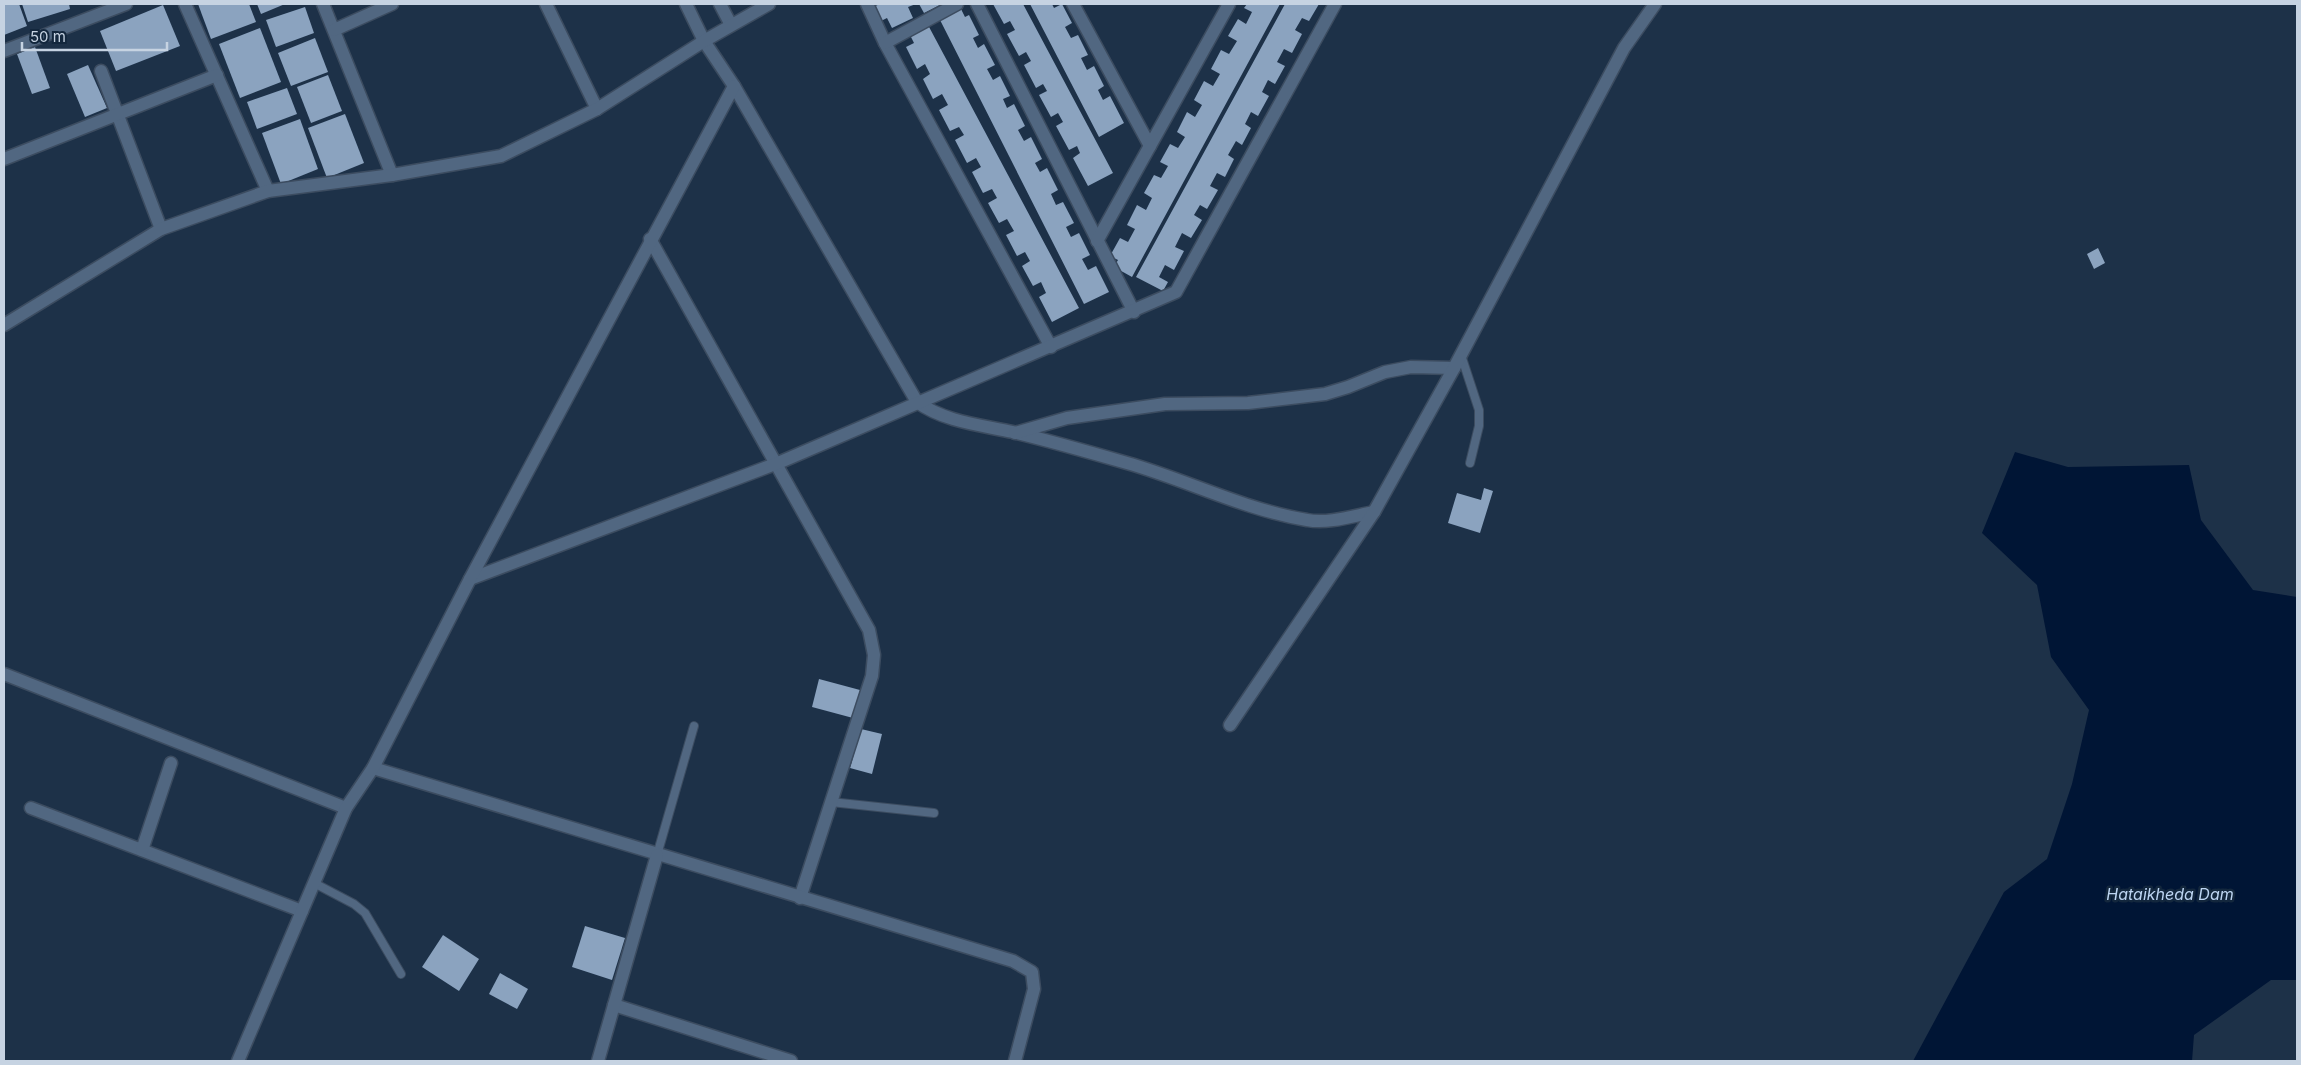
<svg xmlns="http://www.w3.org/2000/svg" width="2301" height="1065" font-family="Inter,sans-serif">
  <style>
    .water { fill: #001535 }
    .building { fill: #8ba3bf }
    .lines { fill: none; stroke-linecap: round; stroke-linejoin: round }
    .lane-casing { stroke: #3c4c60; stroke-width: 10 }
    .street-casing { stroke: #3c4c60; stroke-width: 15 }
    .lane { stroke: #516781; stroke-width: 8 }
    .street { stroke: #516781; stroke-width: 12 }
    .labels { text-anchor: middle; stroke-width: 5; stroke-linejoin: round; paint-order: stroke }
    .water-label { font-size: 16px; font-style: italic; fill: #bdd5f2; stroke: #13273d }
  </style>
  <rect width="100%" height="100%" fill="#1d3148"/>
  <polygon class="water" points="2015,452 2068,467 2189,465 2201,520 2253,590 2297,597 2297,980 2271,980 2194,1035 2192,1061 1913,1061 2004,892 2047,859 2072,784 2089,710 2051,657 2037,585 1982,533"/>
  <g class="building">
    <polygon points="4,4 19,4 27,26 4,35"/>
    <polygon points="22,4 69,4 70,9 28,22"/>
    <polygon points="198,4 249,4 256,22 211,39"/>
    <polygon points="257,4 285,4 261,14"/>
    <polygon points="880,4 916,4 908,7 913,18 892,28 887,18 879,22 873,7"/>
    <polygon points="919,4 942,4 924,13"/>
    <polygon points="993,4 1023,4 1113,173 1088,186 1073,158 1080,153 1077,146 1069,150 1056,126 1063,122 1058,113 1051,117 1039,95 1047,91 1043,84 1036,88 1024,65 1031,61 1026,52 1019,56 1007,34 1015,30 1010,21 1004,24"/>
    <polygon points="1030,4 1052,4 1054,8 1062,4 1072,23 1065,27 1071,38 1078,35 1088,55 1081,58 1087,70 1094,66 1104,86 1098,90 1103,100 1110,96 1124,123 1099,137"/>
    <polygon points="1247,4 1280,4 1132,277 1114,267 1118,260 1110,256 1120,238 1128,242 1135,229 1127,225 1137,205 1146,210 1152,198 1144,193 1154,175 1161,178 1168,166 1160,162 1170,144 1178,148 1185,137 1177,132 1187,112 1195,117 1202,105 1194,100 1204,81 1213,86 1220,74 1211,69 1221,50 1229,54 1237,41 1228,36 1238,19 1246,24 1252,12 1244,8"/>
    <polygon points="1285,4 1319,4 1309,21 1302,18 1295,30 1302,34 1292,53 1284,49 1277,62 1285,66 1275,84 1268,80 1262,92 1269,96 1258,116 1251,112 1245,124 1251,128 1242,145 1236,141 1228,155 1234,159 1225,177 1217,173 1210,186 1218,190 1207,209 1200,205 1194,215 1202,220 1191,238 1182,233 1175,247 1184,251 1174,270 1165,265 1159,277 1168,282 1163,291 1136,277"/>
    <polygon points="163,5 180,46 116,71 100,31"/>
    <polygon points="305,7 314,33 276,47 266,20"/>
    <polygon points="960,7 965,17 969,15 979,35 973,38 978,48 984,44 995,65 987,69 993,80 1000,76 1010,96 1003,99 1007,108 1014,104 1025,126 1018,130 1024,141 1031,137 1042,159 1035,163 1040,172 1047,168 1058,190 1051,194 1056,205 1063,202 1074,223 1066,227 1071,237 1079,233 1090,255 1082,259 1088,270 1096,266 1109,292 1084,304 939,18"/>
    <polygon points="928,25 1079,308 1052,322 1039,297 1046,293 1041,282 1033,286 1022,266 1030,261 1025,252 1017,256 1006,235 1014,231 1007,219 999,223 988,203 997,198 992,189 983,193 972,172 981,167 976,158 967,163 955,140 964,135 959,127 950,131 939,110 948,105 942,94 933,99 923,79 930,74 925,64 917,69 906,47 914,43 910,35"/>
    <polygon points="260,28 281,82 240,98 219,44"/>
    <polygon points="315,38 328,72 291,86 278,53"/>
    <polygon points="35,47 50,88 32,94 17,54"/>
    <polygon points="88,65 107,108 85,117 67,74"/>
    <polygon points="328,75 342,111 311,123 297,87"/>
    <polygon points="287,88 297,114 257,129 247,102"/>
    <polygon points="345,114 364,163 327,178 308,128"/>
    <polygon points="300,119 318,169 281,184 262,133"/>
    <polygon points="2098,248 2105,263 2094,269 2087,254"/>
    <polygon points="1484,488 1493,491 1480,533 1448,523 1457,493 1481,500"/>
    <polygon points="819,679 860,690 853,718 812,707"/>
    <polygon points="861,729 882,734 872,774 850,768"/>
    <polygon points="585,926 625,938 612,980 572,967"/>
    <polygon points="443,935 479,959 459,991 422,967"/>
    <polygon points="500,973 528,989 517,1009 489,994"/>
  </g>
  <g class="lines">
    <g class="lane-casing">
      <g id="lane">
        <polyline points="1461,355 1479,410 1479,426 1470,463"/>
        <polyline points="831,802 934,813"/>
        <polyline points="657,855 694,726"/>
        <polyline points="314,883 354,904 365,913 401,974"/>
      </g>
    </g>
    <g class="street-casing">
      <g id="street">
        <polyline points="185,4 268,191"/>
        <polyline points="323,4 392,175"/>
        <polyline points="546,4 597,109"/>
        <path d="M 686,4 L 704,41 L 734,86 L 917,402 C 945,422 981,425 1013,432 C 1051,441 1089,452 1127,463 C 1187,480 1245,510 1307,520 C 1328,524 1353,516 1374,512"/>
        <polyline points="720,4 731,25"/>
        <polyline points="867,4 885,43 1051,347"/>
        <polyline points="977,4 1134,312"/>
        <polyline points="1073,4 1150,146"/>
        <polyline points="334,30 392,4"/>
        <polyline points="885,43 957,4"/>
        <polyline points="4,51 126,4"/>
        <polyline points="101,71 161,229"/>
        <polyline points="4,159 217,75"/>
        <polyline points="650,239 869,630 874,655 872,676 800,898"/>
        <polyline points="1097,241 1229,4"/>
        <polyline points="4,325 161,229 268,191 392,175 501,156 597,109 704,41 769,4"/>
        <polyline points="1015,433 1067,418 1165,404 1248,403 1325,394 1348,387 1385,372 1411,367 1454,368"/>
        <polyline points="470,579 778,463 1176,292 1335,4"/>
        <polyline points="4,674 346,808"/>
        <polyline points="1230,725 1374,512 1454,368 1624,48 1655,4"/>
        <polyline points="373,768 1013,961 1032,972 1034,989 1015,1061"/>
        <polyline points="31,808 302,911"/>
        <polyline points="142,850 171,763"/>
        <polyline points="614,1005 791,1061"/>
        <polyline points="238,1061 346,808 373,768 470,579 734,86"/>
        <polyline points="598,1061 657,855"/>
      </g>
    </g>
    <use href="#lane" class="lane"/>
    <use href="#street" class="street"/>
  </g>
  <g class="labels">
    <g class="water-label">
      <text x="2170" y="900">Hataikheda Dam</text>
    </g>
  </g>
  <rect width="2301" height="1065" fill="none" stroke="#c6d3e2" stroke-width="10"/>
  <path d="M22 42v8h145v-8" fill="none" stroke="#c6d3e2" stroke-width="2.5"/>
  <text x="30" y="42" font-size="15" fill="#c6d3e2" stroke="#13273d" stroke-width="4" paint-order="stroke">50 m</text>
</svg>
